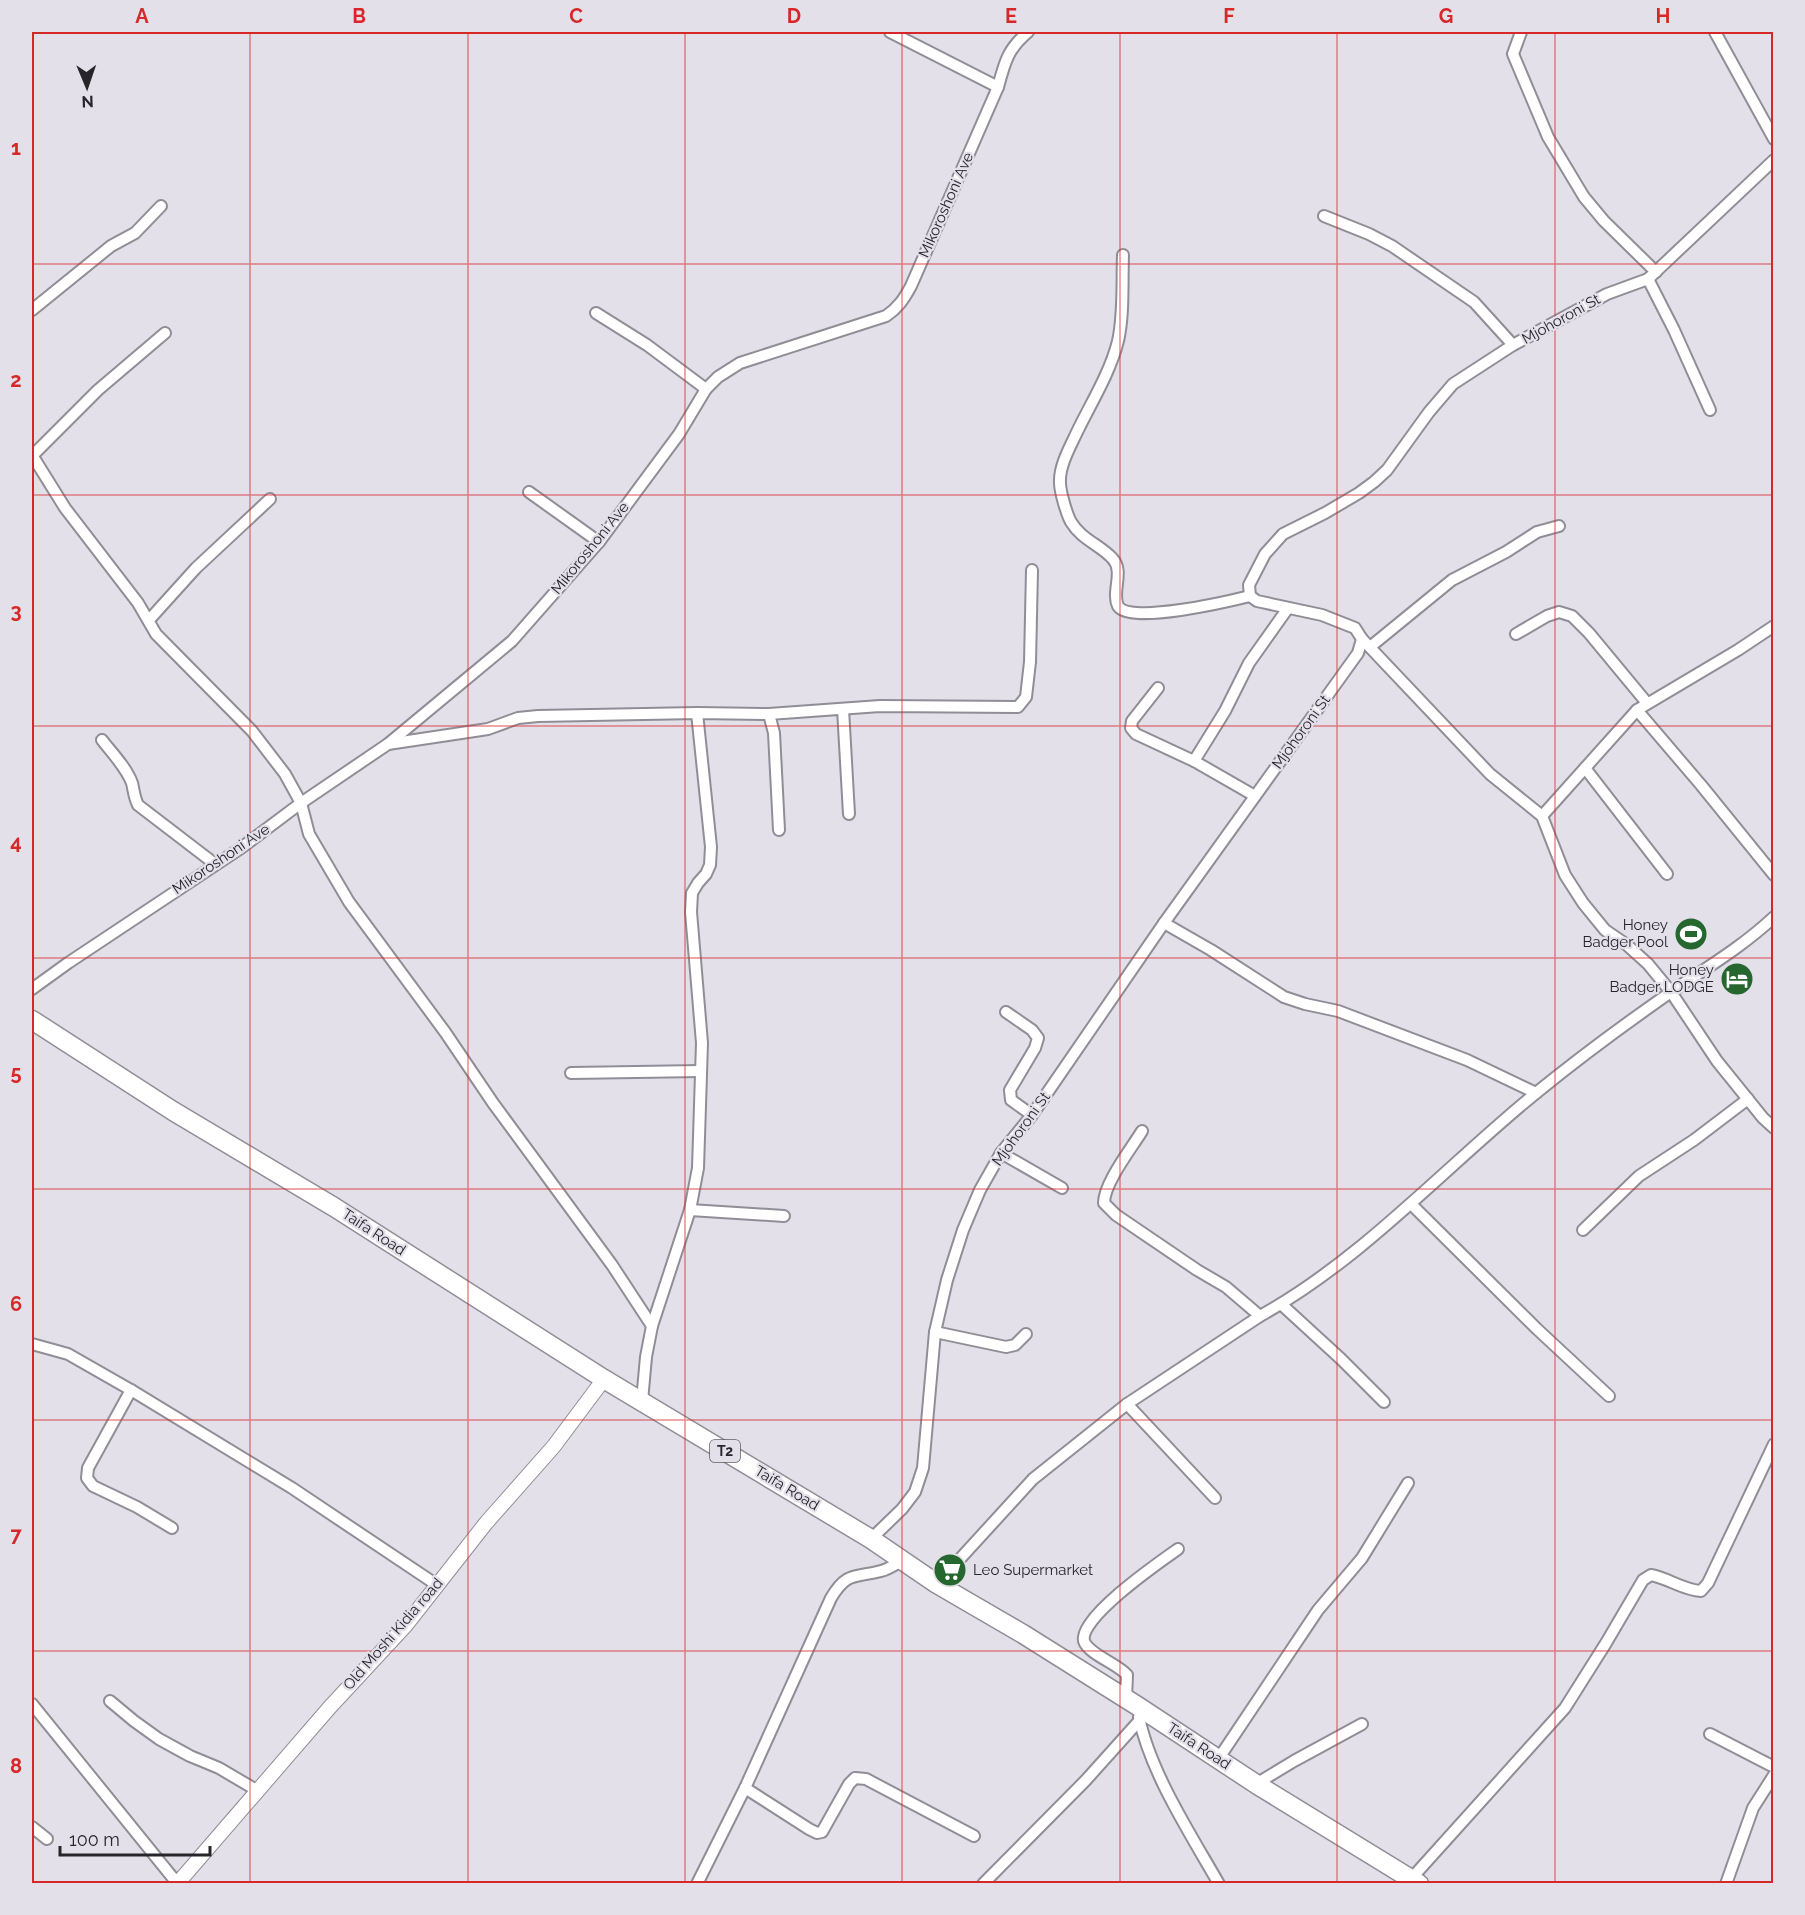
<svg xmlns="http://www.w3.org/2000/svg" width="1805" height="1915" font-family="Raleway,sans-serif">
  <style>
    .water { fill: #8fc6f6 }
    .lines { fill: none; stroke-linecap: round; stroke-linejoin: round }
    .street-casing { stroke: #918d97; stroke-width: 14 }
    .secondary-casing { stroke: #918d97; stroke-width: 16 }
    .highway-casing { stroke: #918d97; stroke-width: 21 }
    .street { stroke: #fff; stroke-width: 10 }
    .secondary { stroke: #fff; stroke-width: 14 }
    .highway { stroke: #fff; stroke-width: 18 }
    .grid { fill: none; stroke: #d62828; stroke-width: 1.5; stroke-opacity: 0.55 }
    .labels { text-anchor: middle; stroke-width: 4.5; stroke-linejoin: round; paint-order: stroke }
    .shield { fill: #e4e0ea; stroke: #605d63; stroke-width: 1.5 }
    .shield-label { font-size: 14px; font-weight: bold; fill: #272529 }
    .street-label { font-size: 15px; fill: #272529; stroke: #e4e0ea }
    .poi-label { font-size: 15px; fill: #272529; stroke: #e4e0ea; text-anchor: end }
    .neatline { fill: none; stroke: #d62828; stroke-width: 2 }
    .grid-label { font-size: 20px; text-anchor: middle; font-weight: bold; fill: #d62828 }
  </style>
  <rect width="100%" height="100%" fill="#e4e0ea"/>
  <polygon class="water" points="1695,925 1701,931 1687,943 1681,937"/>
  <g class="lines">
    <g class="street-casing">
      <g id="street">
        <polyline points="890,32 998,87"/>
        <polyline points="1521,32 1513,54 1548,137 1584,197 1604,221 1656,272"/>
        <polyline points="1715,32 1774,139"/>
        <polyline points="1324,216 1369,234 1392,246 1474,302 1513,345"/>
        <path d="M 1123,255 C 1122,282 1124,315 1118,341 C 1110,373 1091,403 1077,432 C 1070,447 1059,466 1060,483 C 1060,492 1067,515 1071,522 C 1081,539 1100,545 1112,558 C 1125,571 1111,592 1118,606 C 1129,625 1230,601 1250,596"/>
        <polyline points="1648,279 1674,330 1710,410"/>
        <polyline points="32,310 111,246 135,233 161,206"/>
        <polyline points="596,313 647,345 706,389"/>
        <polyline points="32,455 65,508 138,603 156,634 252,731 285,774 301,803 309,834 349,902 445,1032 493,1103 612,1265 652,1326"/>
        <polyline points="32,456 98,390 165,333"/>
        <polyline points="529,492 599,542"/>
        <polyline points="149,620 196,568 270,499"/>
        <polyline points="1516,634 1547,616 1559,612 1572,616 1589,633 1647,703"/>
        <polyline points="1362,639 1490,774 1542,816 1565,875 1583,903 1605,930 1627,945 1648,964 1671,992 1717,1061 1763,1118 1774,1128"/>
        <polyline points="1370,647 1452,580 1506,552 1537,532 1559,526"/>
        <polyline points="1158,688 1132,721 1131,728 1136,734 1194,761 1255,796"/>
        <polyline points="843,709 849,814"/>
        <polyline points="1637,710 1701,785 1774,875"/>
        <polyline points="769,714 774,733 779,830"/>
        <path d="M 102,740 C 112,753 126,767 132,783 C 134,791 134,797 138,805 L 215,864"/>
        <polyline points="388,744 488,729 518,718 538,716 697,713 769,714 880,706 1018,707 1026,697 1030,662 1032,570"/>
        <polyline points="1194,761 1225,711 1249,663 1288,608"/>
        <polyline points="1585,768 1667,874"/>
        <polyline points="1542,816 1637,710 1738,650 1774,626"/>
        <polyline points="1164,923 1211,950 1284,997 1305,1004 1338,1011 1467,1060 1536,1093"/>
        <path d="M 32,989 L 68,963 L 241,848 L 301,803 L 388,744 L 512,641 L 599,542 L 679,434 L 706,389 L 718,377 L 740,363 L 886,316 C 898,308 904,299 911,286 L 998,87 C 1005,61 1008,49 1028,32"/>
        <polyline points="1006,1012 1032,1030 1038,1038 1035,1048 1010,1090 1011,1100 1032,1115"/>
        <polyline points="571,1073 701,1071"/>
        <path d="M 1142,1131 C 1131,1149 1104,1183 1104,1203 L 1116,1215 L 1197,1270 L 1226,1287 L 1260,1316"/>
        <polyline points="1001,1153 1062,1188"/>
        <polyline points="1411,1204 1537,1329 1609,1396"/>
        <polyline points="690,1210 784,1216"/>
        <polyline points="1583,1230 1639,1176 1694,1140 1748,1099"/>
        <polyline points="1281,1304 1341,1359 1384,1402"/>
        <polyline points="935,1332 1006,1347 1015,1345 1026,1334"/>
        <polyline points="32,1344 68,1354 131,1390 292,1488 437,1585"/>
        <polyline points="131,1390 88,1468 87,1478 93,1486 137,1507 172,1528"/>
        <polyline points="642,1401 646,1357 652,1326 690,1210 698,1168 702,1043 691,912 692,893 698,883 706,874 710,865 711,847 697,713"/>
        <polyline points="1127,1404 1215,1498"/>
        <polyline points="871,1539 902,1509 915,1492 923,1468 935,1332 947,1280 963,1230 980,1190 1001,1153 1032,1115 1164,923 1358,653 1362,639 1355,628 1322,615 1257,601 1250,596 1249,585 1265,554 1283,534 1325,513 1359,493 1374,482 1387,470 1429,412 1453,384 1513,345 1607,294 1648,279 1774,160"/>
        <path d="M 937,1584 L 1033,1479 L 1127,1404 L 1260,1316 C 1363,1259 1445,1167 1536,1093 C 1579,1058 1625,1024 1671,992 C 1706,968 1742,947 1774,917"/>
        <path d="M 1126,1699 L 1127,1675 C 1118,1664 1088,1654 1084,1641 C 1078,1618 1161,1561 1178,1549"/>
        <polyline points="110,1701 134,1721 159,1739 190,1756 219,1768 258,1791"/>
        <polyline points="32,1704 177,1883"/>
        <path d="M 1139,1717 C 1150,1772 1191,1835 1219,1884"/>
        <polyline points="1710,1734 1774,1767"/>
        <polyline points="1219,1758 1318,1610 1362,1558 1408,1483"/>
        <polyline points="1256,1784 1294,1761 1362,1724"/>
        <polyline points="745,1788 809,1829 817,1833 822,1832 849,1784 855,1778 866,1779 974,1836"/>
        <polyline points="32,1827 47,1839"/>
        <path d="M 1411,1879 L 1565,1708 L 1606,1643 L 1643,1580 L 1651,1575 C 1668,1578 1683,1590 1701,1591 L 1708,1583 L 1774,1444"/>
        <path d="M 697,1884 L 745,1788 L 831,1598 C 847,1571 855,1578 881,1571 C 889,1569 896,1564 903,1560"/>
        <polyline points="983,1884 1086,1780 1139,1721"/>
        <polyline points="1726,1884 1753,1808 1774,1775"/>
      </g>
    </g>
    <g class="secondary-casing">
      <polyline id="secondary" points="177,1884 330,1707 406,1625 486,1523 554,1446 604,1379"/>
    </g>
    <g class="highway-casing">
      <polyline id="highway" points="32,1020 173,1111 334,1207 604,1379 871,1539 937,1584 1023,1634 1136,1705 1256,1784 1419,1884"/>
    </g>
    <use href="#street" class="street"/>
    <use href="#secondary" class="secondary"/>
    <use href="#highway" class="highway"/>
  </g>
  <path class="grid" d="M 250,32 L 250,1884M 468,32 L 468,1884M 685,32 L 685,1884M 902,32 L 902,1884M 1120,32 L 1120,1884M 1337,32 L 1337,1884M 1555,32 L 1555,1884M 32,264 L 1774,264M 32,495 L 1774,495M 32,726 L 1774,726M 32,958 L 1774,958M 32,1189 L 1774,1189M 32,1420 L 1774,1420M 32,1651 L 1774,1651"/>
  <defs>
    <g id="stadium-disc" transform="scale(1.725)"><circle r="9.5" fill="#266730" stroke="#e4e0ea"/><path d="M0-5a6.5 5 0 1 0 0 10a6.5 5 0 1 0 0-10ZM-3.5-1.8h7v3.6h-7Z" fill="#fff"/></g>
    <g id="hotel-disc" transform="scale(1.725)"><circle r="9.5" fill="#266730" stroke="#e4e0ea"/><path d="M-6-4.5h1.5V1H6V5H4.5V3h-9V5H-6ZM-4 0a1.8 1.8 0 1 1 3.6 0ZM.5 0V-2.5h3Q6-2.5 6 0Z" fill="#fff"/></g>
    <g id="supermarket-disc" transform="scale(1.725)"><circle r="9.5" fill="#266730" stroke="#e4e0ea"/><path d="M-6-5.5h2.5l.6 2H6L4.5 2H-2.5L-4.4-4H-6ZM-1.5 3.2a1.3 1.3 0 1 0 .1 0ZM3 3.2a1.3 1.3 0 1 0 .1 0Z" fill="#fff"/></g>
  </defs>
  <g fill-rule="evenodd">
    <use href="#stadium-disc" x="1691" y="934"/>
    <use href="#hotel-disc" x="1737" y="979"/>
    <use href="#supermarket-disc" x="950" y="1570"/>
  </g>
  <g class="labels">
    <rect class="shield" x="710" y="1440" width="30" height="22" rx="4.5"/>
    <g class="shield-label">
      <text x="725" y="1456">T2</text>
    </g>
    <g class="street-label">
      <text transform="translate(946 205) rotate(-66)" y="5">Mikoroshoni Ave</text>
      <text transform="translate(1561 319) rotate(-29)" y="5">Mjohoroni St</text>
      <text transform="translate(590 548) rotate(-51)" y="5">Mikoroshoni Ave</text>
      <text transform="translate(1301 732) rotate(-54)" y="5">Mjohoroni St</text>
      <text transform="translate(221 859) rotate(-34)" y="5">Mikoroshoni Ave</text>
      <text transform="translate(1021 1129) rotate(-54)" y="5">Mjohoroni St</text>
      <text transform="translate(374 1232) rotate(33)" y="5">Taifa Road</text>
      <text transform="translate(787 1488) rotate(31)" y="5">Taifa Road</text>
      <text transform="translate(393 1634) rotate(-49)" y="5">Old Moshi Kidia road</text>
      <text transform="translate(1199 1746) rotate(33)" y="5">Taifa Road</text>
    </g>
    <g class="poi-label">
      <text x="1668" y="930">Honey<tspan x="1668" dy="17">Badger Pool</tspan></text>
      <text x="1714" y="975">Honey<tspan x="1714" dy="17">Badger LODGE</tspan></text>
      <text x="973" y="1575" text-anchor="start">Leo Supermarket</text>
    </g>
  </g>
  <rect width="1805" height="1915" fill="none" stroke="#e4e0ea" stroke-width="66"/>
  <g transform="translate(87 87) rotate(178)" stroke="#e4e0ea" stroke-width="4.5" paint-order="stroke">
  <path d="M0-4.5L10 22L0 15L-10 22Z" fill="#272529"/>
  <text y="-9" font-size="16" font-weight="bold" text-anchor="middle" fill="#272529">N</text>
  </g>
  <path d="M60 1846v9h150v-9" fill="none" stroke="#272529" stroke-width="3"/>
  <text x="69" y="1846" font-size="18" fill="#272529" stroke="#e4e0ea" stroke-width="4.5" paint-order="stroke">100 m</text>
  <rect x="33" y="33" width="1739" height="1849" class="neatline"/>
  <g class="grid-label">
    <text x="142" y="23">A</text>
    <text x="359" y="23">B</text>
    <text x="576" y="23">C</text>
    <text x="794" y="23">D</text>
    <text x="1011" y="23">E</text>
    <text x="1229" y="23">F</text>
    <text x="1446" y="23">G</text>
    <text x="1663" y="23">H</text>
    <text x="16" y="155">1</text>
    <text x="16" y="387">2</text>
    <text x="16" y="618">3</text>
    <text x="16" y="849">4</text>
    <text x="16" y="1080">5</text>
    <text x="16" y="1311">6</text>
    <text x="16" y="1542">7</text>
    <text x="16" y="1773">8</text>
  </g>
</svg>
